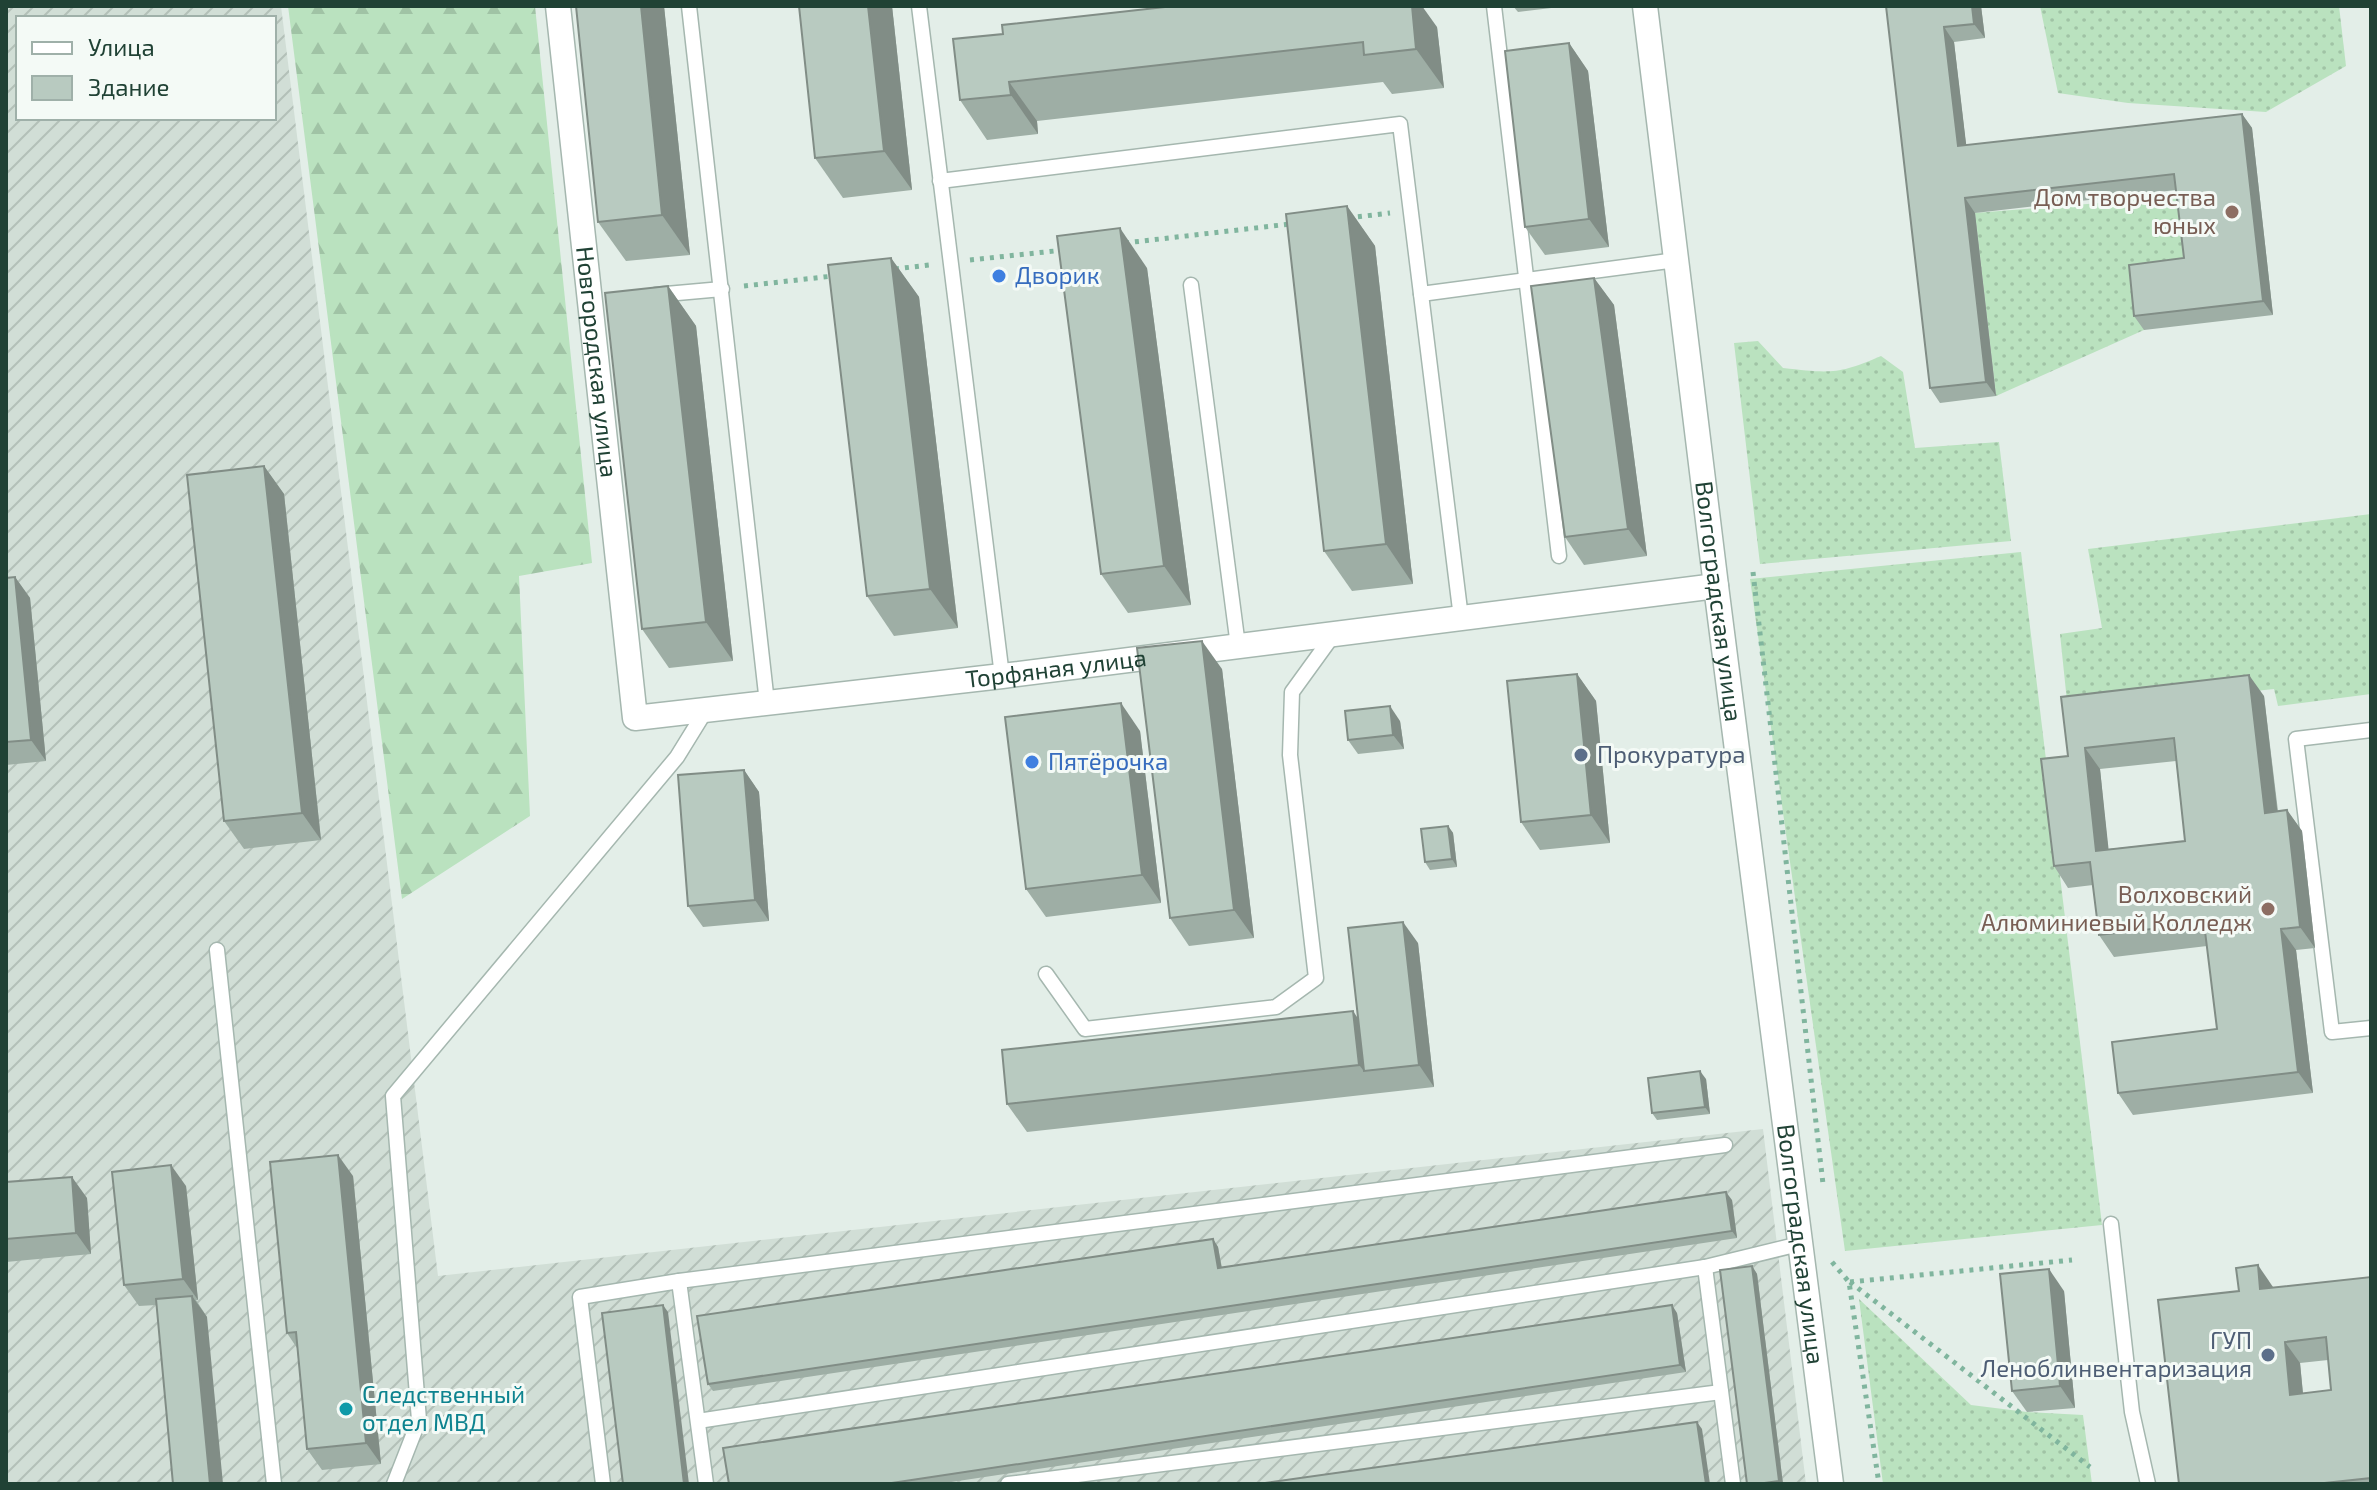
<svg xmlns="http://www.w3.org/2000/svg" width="2377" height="1490" font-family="'Exo 2',sans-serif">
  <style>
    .industrial { fill: url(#industrial-furrows); fill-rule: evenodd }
    .grass { fill: url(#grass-dots) }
    .forest { fill: url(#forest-firs) }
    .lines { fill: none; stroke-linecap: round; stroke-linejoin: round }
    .lane-casing { stroke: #a5b7af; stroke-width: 17 }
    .street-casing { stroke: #a5b7af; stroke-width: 27 }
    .path { stroke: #80b59e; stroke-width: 5; stroke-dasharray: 4 6; stroke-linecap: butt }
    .lane { stroke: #fff; stroke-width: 14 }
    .street { stroke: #fff; stroke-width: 24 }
    .wall { fill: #9eaea5; fill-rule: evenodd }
    .shaded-wall { fill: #818d86 }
    .building { fill: #b8cac0; stroke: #818d86; stroke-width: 2; fill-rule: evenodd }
    .education-dot { fill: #8d6e63; stroke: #f4faf6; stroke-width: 3 }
    .shop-dot { fill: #3f7fe0; stroke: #f4faf6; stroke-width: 3 }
    .service-dot { fill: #5c6f8a; stroke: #f4faf6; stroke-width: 3 }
    .culture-dot { fill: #0f9aa8; stroke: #f4faf6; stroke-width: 3 }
    .labels { text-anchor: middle; stroke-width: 6; stroke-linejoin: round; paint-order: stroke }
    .education-label { font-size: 24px; fill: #785e54; stroke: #f4faf6; text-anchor: end }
    .shop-label { font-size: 24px; fill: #366cbe; stroke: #f4faf6; text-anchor: start }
    .street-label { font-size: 24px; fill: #204235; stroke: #f4faf6 }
    .service-label { font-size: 24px; fill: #4e5e75; stroke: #f4faf6; text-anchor: start }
    .culture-label { font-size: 24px; fill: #0d838f; stroke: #f4faf6; text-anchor: start }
  </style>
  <defs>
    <pattern id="industrial-furrows" width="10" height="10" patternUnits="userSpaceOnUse" patternTransform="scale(2)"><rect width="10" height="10" fill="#d1ded6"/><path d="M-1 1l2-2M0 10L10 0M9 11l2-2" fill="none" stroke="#b3c0b8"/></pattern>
    <pattern id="grass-dots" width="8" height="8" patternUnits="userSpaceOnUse" patternTransform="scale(2)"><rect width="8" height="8" fill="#bae2bf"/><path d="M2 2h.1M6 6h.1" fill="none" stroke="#a0c3a5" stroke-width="1.8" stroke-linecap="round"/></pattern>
    <pattern id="forest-firs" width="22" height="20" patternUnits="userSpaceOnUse" patternTransform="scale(2)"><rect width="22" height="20" fill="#bae2bf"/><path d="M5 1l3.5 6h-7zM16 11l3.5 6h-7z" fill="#a0c3a5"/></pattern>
  </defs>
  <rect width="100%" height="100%" fill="#e3eee8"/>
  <path class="industrial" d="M 6,6 L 281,6 L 438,1276 L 1763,1129 L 1806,1484 L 6,1484 ZM 18,18 L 274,18 L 274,118 L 18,118 Z"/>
  <g class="grass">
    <polygon points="2040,6 2339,6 2346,66 2266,112 2128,103 2058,93"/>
    <polygon points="2185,196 2194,272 2144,330 1996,396 1975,213"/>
    <path d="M 1758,341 L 1783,368 C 1829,373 1838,375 1881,356 L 1903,372 L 1915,448 L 1999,442 L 2011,541 L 1760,564 L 1734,343 Z"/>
    <polygon points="2371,514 2371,694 2278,706 2274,689 2068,711 2060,634 2102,628 2088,549"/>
    <polygon points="2021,552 2102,1225 1845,1251 1750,579"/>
    <polygon points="1859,1299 1971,1405 2027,1412 2083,1415 2092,1484 1883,1484"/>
  </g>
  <polygon class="forest" points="288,6 535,6 592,563 519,576 530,816 402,899"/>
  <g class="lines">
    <g class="lane-casing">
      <g id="lane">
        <polyline points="689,6 767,703"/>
        <polyline points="919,6 1002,676"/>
        <polyline points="1494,6 1559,556"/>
        <polyline points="940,181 1400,124 1461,618"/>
        <polyline points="1191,285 1238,646"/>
        <polyline points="1421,294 1676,260"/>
        <polyline points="655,295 722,289"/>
        <polyline points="2371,730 2296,739 2332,1032 2371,1028"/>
        <polyline points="217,950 274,1484"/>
        <polyline points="1046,974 1085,1029 1276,1007 1316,978 1290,755 1292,692 1334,634"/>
        <polyline points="2111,1224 2132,1412 2148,1484"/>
        <polyline points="1705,1267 1733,1484"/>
        <polyline points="679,1281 706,1484"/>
        <polyline points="698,1421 1705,1267 1799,1244"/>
        <polyline points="394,1484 419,1420 393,1096 677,757 706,710"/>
        <polyline points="603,1484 580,1297 679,1281 1725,1145"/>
        <polyline points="1008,1484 1721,1392"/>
      </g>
    </g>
    <g class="street-casing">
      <g id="street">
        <path id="s1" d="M 558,6 L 635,718 L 1002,676 L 1716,586"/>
        <path id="s2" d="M 1645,6 L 1716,586 L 1831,1484"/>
      </g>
    </g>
    <g class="path">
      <polyline points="1348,218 1390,213"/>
      <polyline points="1125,243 1290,224"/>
      <polyline points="970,260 1064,250"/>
      <polyline points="895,269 929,265"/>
      <polyline points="744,286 833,276"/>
      <polyline points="1753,572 1823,1184"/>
      <polyline points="1832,1262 1849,1282 1879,1484"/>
      <polyline points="1850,1282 2090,1467"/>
      <polyline points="1850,1282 2072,1260"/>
    </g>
    <use href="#lane" class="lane"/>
    <use href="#street" class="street"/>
  </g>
  <g class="wall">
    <polygon points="576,6 664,6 690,255 626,261 598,222"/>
    <polygon points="799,6 892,6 912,190 843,198 815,158"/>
    <polygon points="1513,6 1568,6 1518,12"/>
    <polygon points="1886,6 1981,6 1985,38 1954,42 1966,145 2242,114 2252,128 2273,315 2144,330 2134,316 2184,258 2176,190 1975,213 1996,396 1940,403 1930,388"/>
    <polygon points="1437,27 1444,88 1392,94 1383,82 1037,121 1038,134 987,140 960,100 953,39"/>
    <polygon points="1569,43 1588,71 1609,247 1545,255 1525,227"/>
    <polygon points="1347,206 1375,246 1413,584 1352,591 1324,551"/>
    <polygon points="891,258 919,297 958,628 894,636 867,596"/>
    <polygon points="1147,268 1191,605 1128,613 1101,574"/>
    <polygon points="1594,278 1614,305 1647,556 1584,565 1565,537"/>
    <polygon points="668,286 696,326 733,661 669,668 642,629"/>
    <polygon points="264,466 284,494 321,840 244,849 224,821"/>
    <polygon points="15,577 30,598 46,761 6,765 6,578"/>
    <polygon points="1222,669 1254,938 1189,946 1170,918"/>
    <polygon points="1577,674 1596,701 1610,843 1540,850 1521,822"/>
    <path d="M 2264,696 L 2278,811 L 2287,810 L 2302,831 L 2315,948 L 2296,950 L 2313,1093 L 2133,1115 L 2118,1093 L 2217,1029 L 2207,946 L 2114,957 L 2099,935 L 2093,885 L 2068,888 L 2054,866 L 2068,756 L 2061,697 ZM 2176,761 L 2185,841 L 2108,849 L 2100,769 Z"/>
    <polygon points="1400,721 1404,749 1358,754 1348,740"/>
    <polygon points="1140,731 1161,903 1046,917 1026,889"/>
    <polygon points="744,770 759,792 769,921 703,927 688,906"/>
    <polygon points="1448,826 1453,833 1457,867 1430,870 1425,862"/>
    <polygon points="1418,943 1434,1087 1027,1132 1007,1104 1357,1017"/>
    <polygon points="1706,1079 1710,1114 1657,1120 1652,1113"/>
    <polygon points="353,1176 381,1464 322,1470 307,1449 297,1348 287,1333"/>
    <polygon points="6,1182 87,1198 91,1254 6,1262"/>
    <polygon points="186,1186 198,1300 196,1300 207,1317 156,1305 139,1306 124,1285"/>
    <polygon points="1732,1200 1737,1238 713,1391 708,1384 1213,1239 1218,1247 1222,1268"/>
    <polygon points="1752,1266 1757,1274 1783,1484 1747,1484"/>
    <path d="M 2371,1277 L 2371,1484 L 2179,1484 L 2273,1287 L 2273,1288 ZM 2328,1360 L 2331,1390 L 2303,1393 L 2300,1363 Z"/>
    <polygon points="2064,1291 2075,1408 2027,1412 2012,1391"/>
    <polygon points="1677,1313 1686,1372 938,1484 729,1484"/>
  </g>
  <g class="shaded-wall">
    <polygon points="641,6 664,6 690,255 662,215"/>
    <polygon points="868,6 892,6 912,190 884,151"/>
    <polygon points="1412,6 1422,6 1437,27 1444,88 1416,49"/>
    <polygon points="1972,6 1981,6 1985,38 1974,24"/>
    <polygon points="1944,27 1954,42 1968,160 1958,146"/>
    <polygon points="1569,43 1588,71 1609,247 1589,219"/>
    <polygon points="1009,82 1037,121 1038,134 1011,95"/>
    <polygon points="2242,114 2252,128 2273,315 2263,301"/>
    <polygon points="1965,198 1975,213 1996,396 1986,382"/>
    <polygon points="1347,206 1375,246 1413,584 1386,544"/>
    <polygon points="1120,228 1147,268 1191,605 1164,566"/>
    <polygon points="891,258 919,297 958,628 930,589"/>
    <polygon points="1594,278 1614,305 1647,556 1628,529"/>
    <polygon points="668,286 696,326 733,661 706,622"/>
    <polygon points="264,466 284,494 321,840 302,813"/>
    <polygon points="15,577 30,598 46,761 31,740"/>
    <polygon points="1202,641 1222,669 1254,938 1234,910"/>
    <polygon points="1577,674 1596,701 1610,843 1591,815"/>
    <polygon points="2249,675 2264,696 2280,834 2265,813"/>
    <polygon points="1121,703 1140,731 1161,903 1142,875"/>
    <polygon points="1390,706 1400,721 1404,749 1393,735"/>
    <polygon points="2085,748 2100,769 2111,872 2096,851"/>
    <polygon points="744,770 759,792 769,921 755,900"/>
    <polygon points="2287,810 2302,831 2315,948 2300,927"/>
    <polygon points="1448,826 1453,833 1457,867 1452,859"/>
    <polygon points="1403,922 1418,943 1434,1087 1419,1065"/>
    <polygon points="2281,929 2296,950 2313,1093 2298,1072"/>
    <polygon points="1353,1011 1372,1039 1364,1071 1359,1065"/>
    <polygon points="1700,1071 1706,1079 1710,1114 1705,1107"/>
    <polygon points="338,1155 353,1176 381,1464 366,1443"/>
    <polygon points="171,1165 186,1186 198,1300 183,1279"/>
    <polygon points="72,1177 87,1198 91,1254 76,1233"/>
    <polygon points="1726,1192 1732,1200 1737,1238 1732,1231"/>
    <polygon points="1213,1239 1218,1247 1223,1276 1218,1268"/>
    <polygon points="2258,1265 2273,1287 2275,1310 2260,1289"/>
    <polygon points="1752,1266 1757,1274 1783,1484 1781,1484 1779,1481"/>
    <polygon points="2049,1269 2064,1291 2075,1408 2060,1386"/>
    <polygon points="192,1296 207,1317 223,1484 210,1484"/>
    <polygon points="663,1305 668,1312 689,1484 684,1484"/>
    <polygon points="1672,1305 1677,1313 1686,1372 1680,1365"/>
    <polygon points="2285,1342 2300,1363 2305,1416 2290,1395"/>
    <polygon points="1697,1422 1702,1429 1710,1484 1706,1484"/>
  </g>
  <g class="building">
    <polygon points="576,6 641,6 662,215 598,222"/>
    <polygon points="799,6 868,6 884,151 815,158"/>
    <polygon points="1174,6 1412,6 1416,49 1364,55 1363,42 1009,82 1011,95 960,100 953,39 1003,34 1002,25"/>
    <polygon points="1886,6 1972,6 1974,24 1944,27 1958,146 2242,114 2263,301 2134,316 2129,265 2184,258 2174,174 1965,198 1986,382 1930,388"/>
    <polygon points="1569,43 1589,219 1525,227 1505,51"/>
    <polygon points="1347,206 1386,544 1324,551 1286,214"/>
    <polygon points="1120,228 1164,566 1101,574 1057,236"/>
    <polygon points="891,258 930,589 867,596 828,265"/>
    <polygon points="1594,278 1628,529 1565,537 1531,286"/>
    <polygon points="668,286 706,622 642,629 605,293"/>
    <polygon points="264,466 302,813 224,821 187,475"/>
    <polygon points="15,577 31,740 6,742 6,578"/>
    <polygon points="1202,641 1234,910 1170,918 1137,648"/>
    <polygon points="1577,674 1591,815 1521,822 1507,681"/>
    <path d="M 2249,675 L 2265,813 L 2287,810 L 2300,927 L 2281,929 L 2298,1072 L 2118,1093 L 2112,1042 L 2217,1029 L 2204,923 L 2099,935 L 2090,862 L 2054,866 L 2041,759 L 2068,756 L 2061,697 ZM 2174,738 L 2185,841 L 2096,851 L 2085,748 Z"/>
    <polygon points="1121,703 1142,875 1026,889 1005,717"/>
    <polygon points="1390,706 1393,735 1348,740 1345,711"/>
    <polygon points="744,770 755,900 688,906 678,775"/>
    <polygon points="1448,826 1452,859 1425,862 1421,829"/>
    <polygon points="1403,922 1419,1065 1364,1071 1348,928"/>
    <polygon points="1353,1011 1359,1065 1007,1104 1002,1050"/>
    <polygon points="1700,1071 1705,1107 1652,1113 1648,1078"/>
    <polygon points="338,1155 366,1443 307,1449 296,1332 287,1333 270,1162"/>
    <polygon points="171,1165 183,1279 124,1285 112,1172"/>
    <polygon points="72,1177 76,1233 6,1239 6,1182"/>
    <polygon points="1726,1192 1732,1231 708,1384 697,1316 1213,1239 1218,1268"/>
    <path d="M 2258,1265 L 2260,1289 L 2371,1277 L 2371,1478 L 2315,1484 L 2179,1484 L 2158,1300 L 2239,1291 L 2236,1268 ZM 2326,1337 L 2331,1390 L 2290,1395 L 2285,1342 Z"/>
    <polygon points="1752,1266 1779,1481 1757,1484 1747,1484 1720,1270"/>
    <polygon points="2049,1269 2060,1386 2012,1391 2000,1274"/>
    <polygon points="192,1296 210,1484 173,1484 156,1299"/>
    <polygon points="663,1305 684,1484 623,1484 602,1313"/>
    <polygon points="1672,1305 1680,1365 885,1484 729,1484 723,1448"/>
    <polygon points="1697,1422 1706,1484 1258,1484"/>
  </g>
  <g class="education-dot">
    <circle cx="2232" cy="212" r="8"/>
    <circle cx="2268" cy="909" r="8"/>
  </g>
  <g class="shop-dot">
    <circle cx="999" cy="276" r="8"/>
    <circle cx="1032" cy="762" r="8"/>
  </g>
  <g class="service-dot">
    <circle cx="1581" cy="755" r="8"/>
    <circle cx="2268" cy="1355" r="8"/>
  </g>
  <circle class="culture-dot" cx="346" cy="1409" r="8"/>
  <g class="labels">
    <g class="education-label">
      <text x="2216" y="206">Дом творчества<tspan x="2216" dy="28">юных</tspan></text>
      <text x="2252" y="903">Волховский<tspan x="2252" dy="28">Алюминиевый Колледж</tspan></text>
    </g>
    <g class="shop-label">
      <text x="1015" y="284">Дворик</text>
      <text x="1048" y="770">Пятёрочка</text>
    </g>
    <g class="street-label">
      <text dy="8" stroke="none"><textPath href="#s1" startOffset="358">Новгородская улица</textPath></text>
      <text dy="8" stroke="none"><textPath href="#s2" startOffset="600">Волгоградская улица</textPath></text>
      <text dy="8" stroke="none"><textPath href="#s1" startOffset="1140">Торфяная улица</textPath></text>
      <text dy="8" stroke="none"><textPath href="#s2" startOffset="1248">Волгоградская улица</textPath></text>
    </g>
    <g class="service-label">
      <text x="1597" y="763">Прокуратура</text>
      <text x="2252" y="1349" text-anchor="end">ГУП<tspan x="2252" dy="28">Леноблинвентаризация</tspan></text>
    </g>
    <g class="culture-label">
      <text x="362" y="1403">Следственный<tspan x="362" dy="28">отдел МВД</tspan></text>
    </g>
  </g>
  <rect width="2377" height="1490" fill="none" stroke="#204235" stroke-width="16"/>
  <rect x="16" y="16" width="260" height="104" fill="#f4faf6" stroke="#9fb0a9" stroke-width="2"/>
  <rect x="32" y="42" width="40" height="12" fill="#ffffff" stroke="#9fb0a9" stroke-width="2"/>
  <text x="88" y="56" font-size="24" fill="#204235">Улица</text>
  <rect x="32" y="76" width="40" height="24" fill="#b8cac0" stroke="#9fb0a9" stroke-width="2"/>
  <text x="88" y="96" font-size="24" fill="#204235">Здание</text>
</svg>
